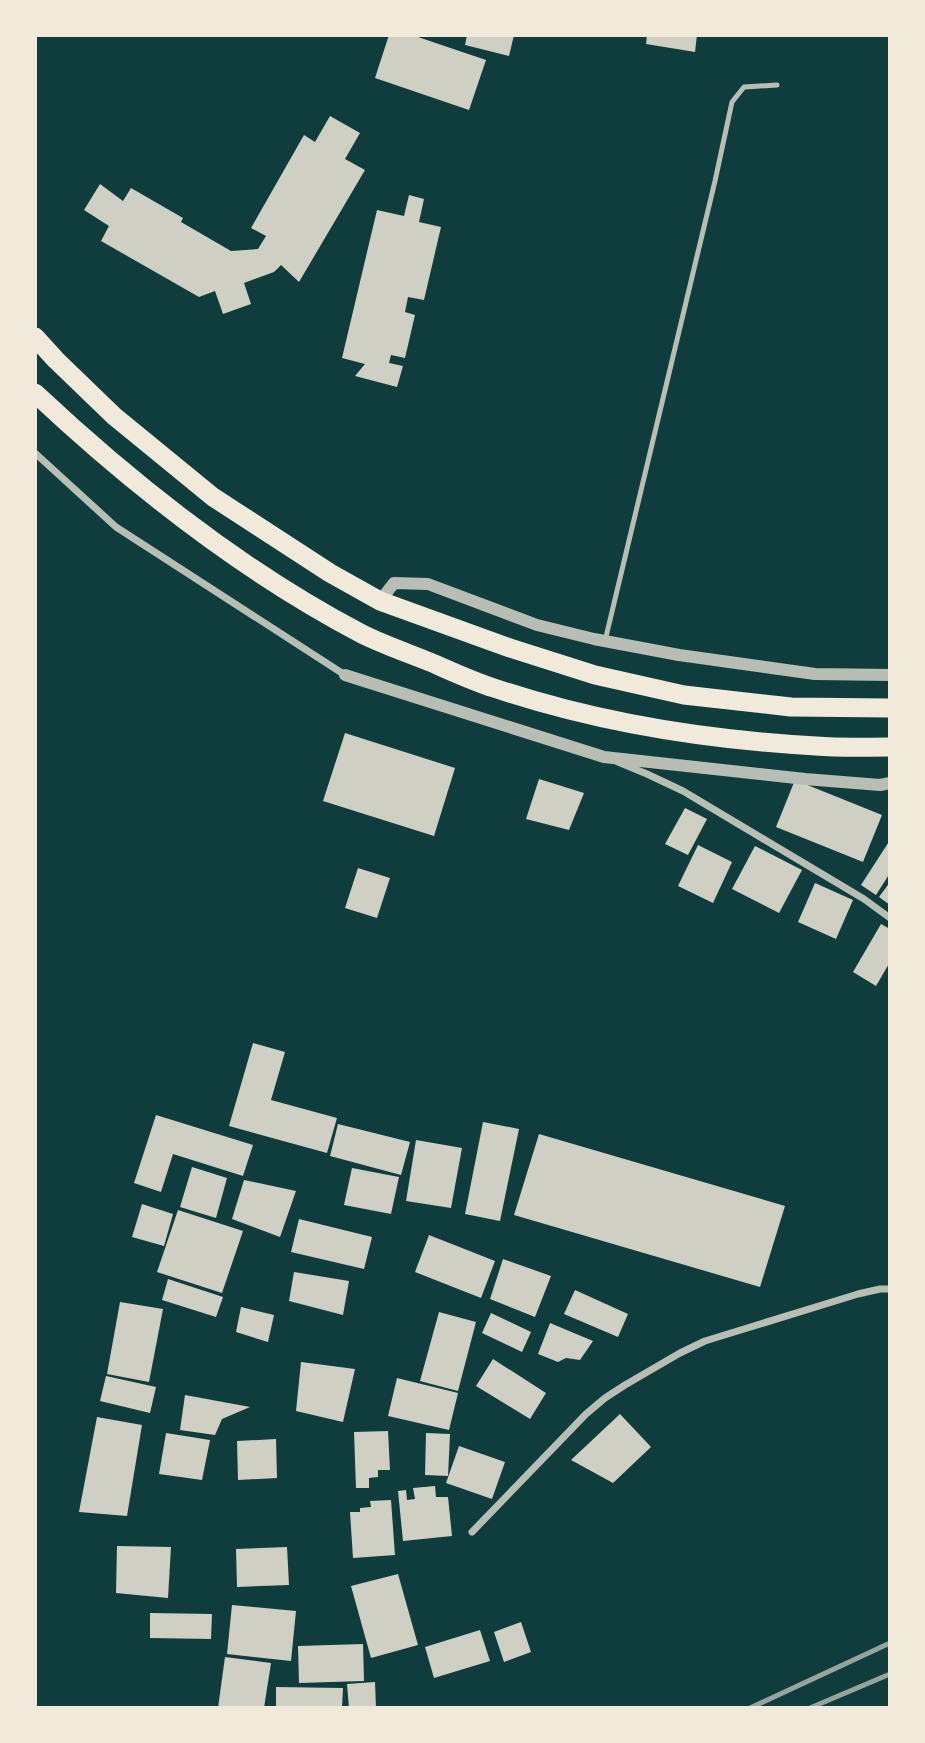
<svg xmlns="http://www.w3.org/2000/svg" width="925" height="1743" font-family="'Roboto Serif',serif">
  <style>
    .building { fill: #cfcfc3 }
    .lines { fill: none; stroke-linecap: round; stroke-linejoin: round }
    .service { stroke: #b8beb3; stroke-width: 5 }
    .minor { stroke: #b8beb3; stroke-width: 7 }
    .tertiary { stroke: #b8beb3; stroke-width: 12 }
    .trunk { stroke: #f1e9da; stroke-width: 19 }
    .rail { stroke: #97a49c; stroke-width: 5 }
  </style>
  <rect width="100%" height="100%" fill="#0f3d3e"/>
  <g class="building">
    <polygon points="389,35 412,35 486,60 469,110 375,78"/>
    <polygon points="467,35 514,35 509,56 465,45"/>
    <polygon points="647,35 697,35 695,52 646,44"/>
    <polygon points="330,116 360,133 345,159 365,170 299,282 281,265 274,272 244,283 251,304 223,314 215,291 199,297 101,241 109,226 84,210 100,184 123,201 131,188 183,218 181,222 231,251 258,249 266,236 251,228 304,135 315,142"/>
    <polygon points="409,195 424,199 419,222 441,227 424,300 408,297 405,312 415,315 405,358 391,355 389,363 403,366 397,387 355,376 365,364 342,358 377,210 404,216"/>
    <polygon points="345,733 455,768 434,836 323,801"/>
    <polygon points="539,779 584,793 569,830 526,819"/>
    <polygon points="795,780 882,815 863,862 776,827"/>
    <polygon points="685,808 707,819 688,855 665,844"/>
    <polygon points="890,840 890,873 876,895 861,885"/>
    <polygon points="698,845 732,862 713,903 678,886"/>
    <polygon points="755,846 802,870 779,913 732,889"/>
    <polygon points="358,868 390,878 377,918 345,908"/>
    <polygon points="890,882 890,905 879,897"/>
    <polygon points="815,883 853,900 836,939 798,922"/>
    <polygon points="881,924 890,929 890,962 876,986 853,972"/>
    <polygon points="253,1043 285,1052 271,1100 337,1118 327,1153 229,1126"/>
    <polygon points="156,1115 253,1145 243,1176 173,1154 161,1192 134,1183"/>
    <polygon points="483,1122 519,1129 500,1221 465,1214"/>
    <polygon points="338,1124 410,1142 401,1175 330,1156"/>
    <polygon points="539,1134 785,1206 760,1287 514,1215"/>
    <polygon points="416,1140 462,1148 451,1208 406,1201"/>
    <polygon points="192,1167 227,1178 216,1218 180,1207"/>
    <polygon points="352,1168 399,1177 391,1214 344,1205"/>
    <polygon points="244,1180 296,1191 280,1237 232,1219"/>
    <polygon points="142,1204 173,1214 164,1246 132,1237"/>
    <polygon points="178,1210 243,1231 222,1293 157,1272"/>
    <polygon points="299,1219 372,1237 364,1269 291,1252"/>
    <polygon points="429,1235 495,1261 481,1298 415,1272"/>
    <polygon points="503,1259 551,1276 535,1317 490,1299"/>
    <polygon points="294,1272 349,1281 343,1315 289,1301"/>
    <polygon points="168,1279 223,1297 216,1317 162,1300"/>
    <polygon points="575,1290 628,1314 618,1337 564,1314"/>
    <polygon points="120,1302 163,1309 149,1382 107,1374"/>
    <polygon points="241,1307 274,1315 268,1342 236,1332"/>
    <polygon points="439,1312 476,1322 458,1391 420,1381"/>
    <polygon points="491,1313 531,1332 522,1352 482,1333"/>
    <polygon points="550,1323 593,1341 580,1360 566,1358 558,1362 538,1354"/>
    <polygon points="493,1359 546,1393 530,1419 476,1386"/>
    <polygon points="301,1362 355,1369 343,1422 296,1411"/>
    <polygon points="106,1376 156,1387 150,1413 100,1401"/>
    <polygon points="397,1378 458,1393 449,1430 388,1416"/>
    <polygon points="185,1395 250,1407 222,1419 215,1435 180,1430"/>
    <polygon points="620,1414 651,1447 613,1483 571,1460"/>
    <polygon points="97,1417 142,1425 127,1516 79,1512"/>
    <polygon points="388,1431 390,1470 378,1470 378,1477 369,1478 369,1488 356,1488 354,1432"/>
    <polygon points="166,1433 210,1440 202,1480 159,1474"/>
    <polygon points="426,1433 450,1434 448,1476 425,1475"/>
    <polygon points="276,1439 277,1478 238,1480 237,1441"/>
    <polygon points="459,1446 505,1462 492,1499 446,1483"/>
    <polygon points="435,1486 436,1497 448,1497 452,1536 403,1541 398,1491 406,1490 407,1500 415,1499 413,1488"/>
    <polygon points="391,1500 395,1555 353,1558 350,1512 360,1512 360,1508 371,1507 370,1501"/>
    <polygon points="117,1546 171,1547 168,1598 116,1593"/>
    <polygon points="287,1547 289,1585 237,1587 236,1549"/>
    <polygon points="398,1574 418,1645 371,1658 351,1586"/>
    <polygon points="232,1605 296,1611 291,1661 227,1654"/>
    <polygon points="150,1613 212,1614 211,1639 150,1638"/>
    <polygon points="521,1622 531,1652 504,1662 494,1632"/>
    <polygon points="480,1630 490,1661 434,1678 425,1647"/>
    <polygon points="363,1644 364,1681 299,1683 298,1646"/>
    <polygon points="225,1657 271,1663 264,1708 218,1708"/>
    <polygon points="375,1682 376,1708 349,1708 347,1684"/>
    <polygon points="276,1687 343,1688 342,1708 276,1708"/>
  </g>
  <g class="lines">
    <polyline class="service" points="605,641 715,181 732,102 744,87 777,85"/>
    <g class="minor">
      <polyline points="35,453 116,527 345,675"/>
      <polyline points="618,762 647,774 683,791 864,899 890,918"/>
      <polyline points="472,1532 586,1414 605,1398 625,1385 680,1353 705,1341 858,1294 880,1289 890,1289"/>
    </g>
    <g class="tertiary">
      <polyline points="380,601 394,583 428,584 537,625 594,639 679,655 815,674 890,675"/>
      <polyline points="345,675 604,757 805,779 880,785 890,783"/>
    </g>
    <g class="trunk">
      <polyline points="35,337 56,360 114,416 213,497 330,573 380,601 510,648 595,675 684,695 791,707 890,708"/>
      <path d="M 35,393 C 133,485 242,571 362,634 C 384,645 408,653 430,662 C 451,671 472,681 494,688 C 598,723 707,740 816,746 C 841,748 865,747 890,747"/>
    </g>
    <g class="rail">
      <polyline points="750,1708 890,1643"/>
      <polyline points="810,1708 890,1674"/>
    </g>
  </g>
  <rect width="925" height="1743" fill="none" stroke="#f1e9da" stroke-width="74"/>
</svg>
